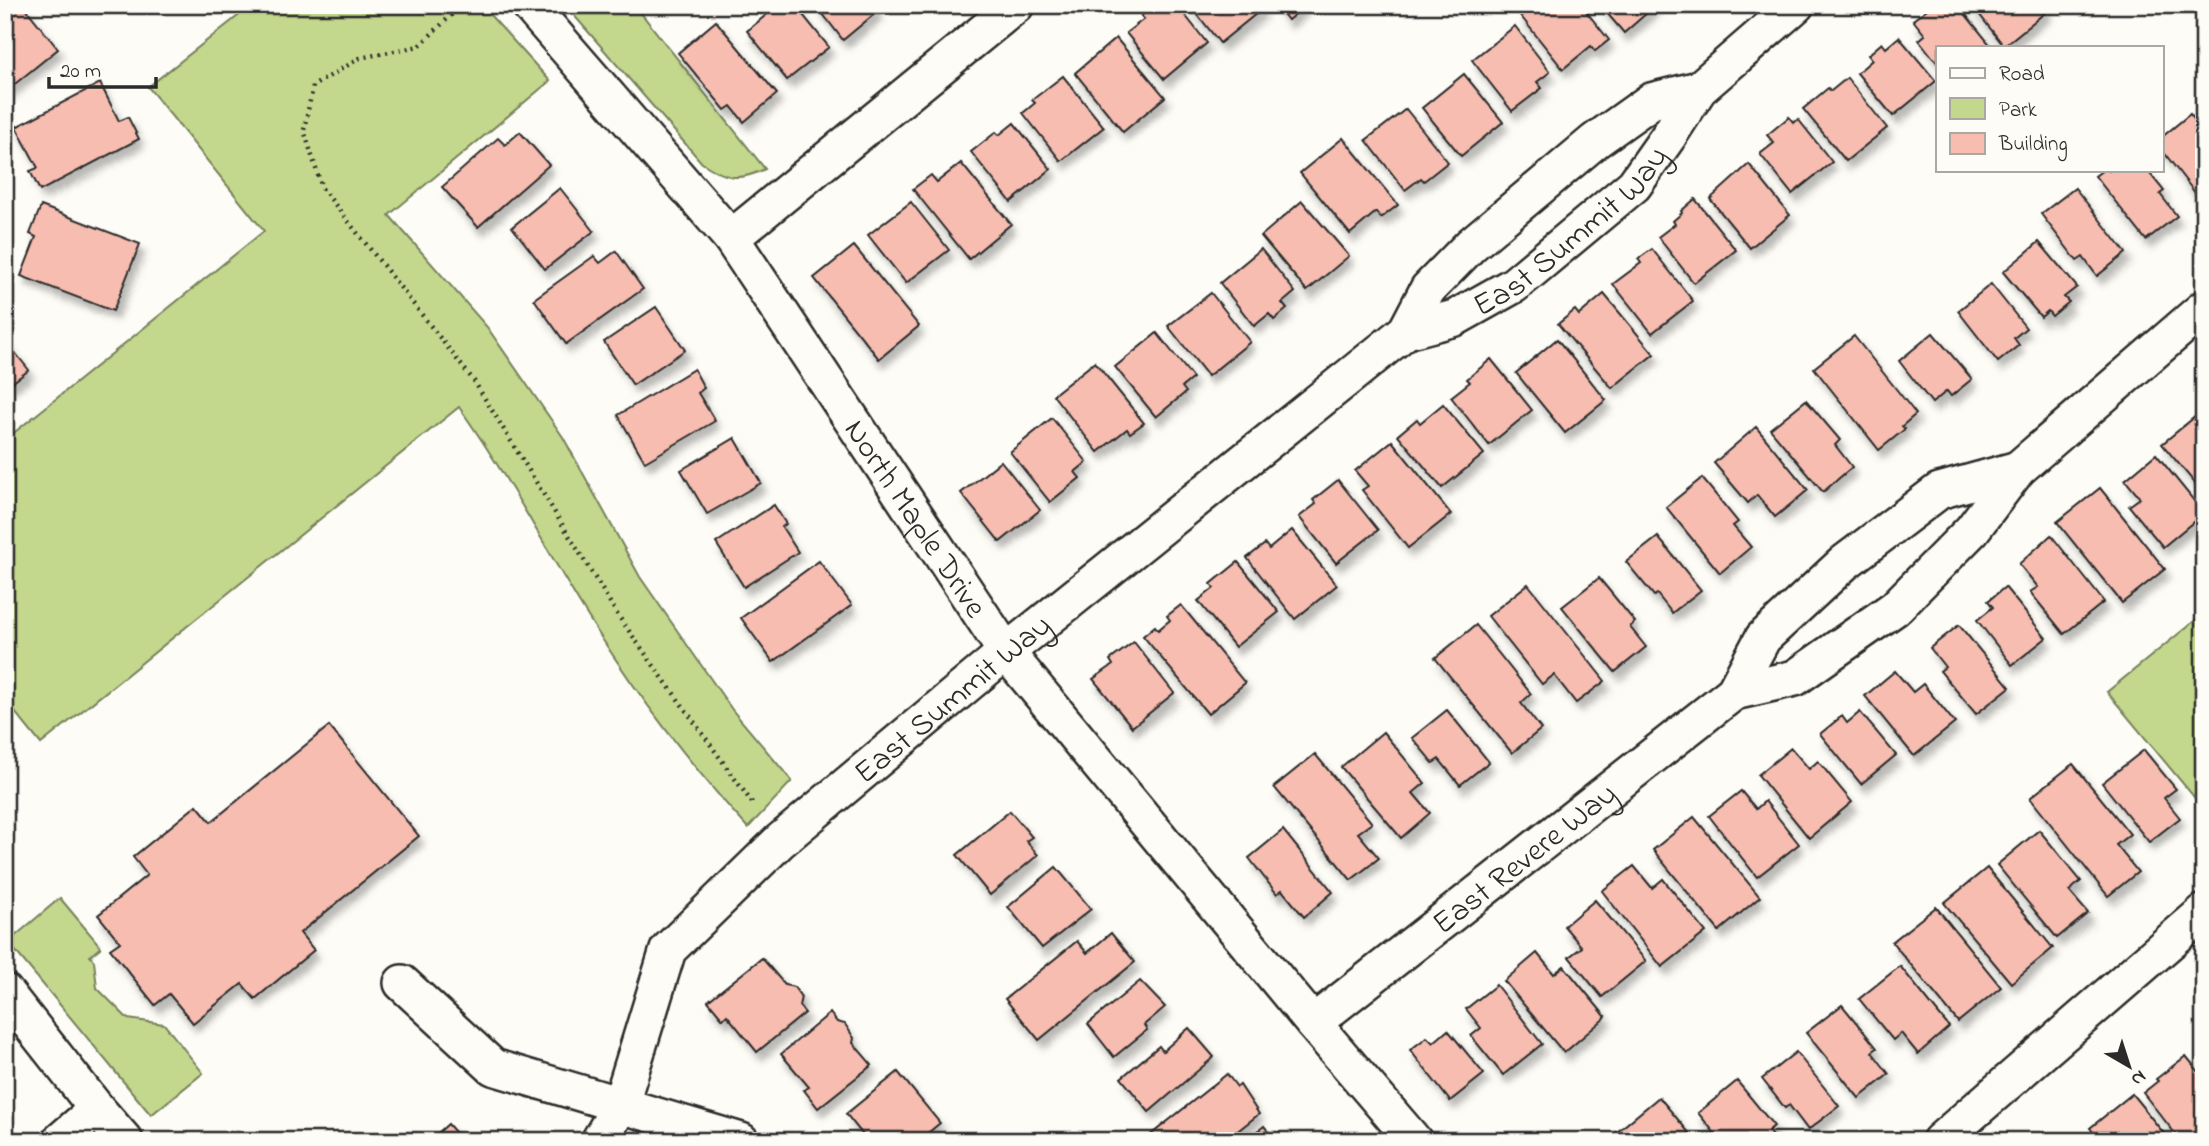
<svg xmlns="http://www.w3.org/2000/svg" width="2209" height="1146" font-family="'Indie Flower',sans-serif">
  <style>
    .green { fill: #c3d78d; stroke: #77815c; stroke-width: 2 }
    .building { fill: #f7bdb0; stroke: #2b2b2b; stroke-width: 2; filter: url(#shadow) }
    .lines { fill: none; stroke-linecap: round; stroke-linejoin: round }
    .minor-casing { stroke: #2b2b2b; stroke-width: 40 }
    .path { stroke: #2b2b2b; stroke-width: 4.5; stroke-dasharray: 2 5; stroke-linecap: butt }
    .minor { stroke: #fdfcf7; stroke-width: 35 }
    .labels { text-anchor: middle; stroke-width: 5; stroke-linejoin: round; paint-order: stroke }
    .street-label { font-size: 32px; fill: #2b2b2b; stroke: #fdfcf7 }
  </style>
  <defs>
    <filter id="shadow"><feDropShadow dx="4.5" dy="8" stdDeviation="3.5" flood-color="#0004"/></filter>
  </defs>
  <rect width="100%" height="100%" fill="#fdfcf7"/>
  <filter id="ink" filterUnits="userSpaceOnUse"><feTurbulence type="fractalNoise" baseFrequency=".0143" numOctaves="2"/><feDisplacementMap in="SourceGraphic" scale="14" xChannelSelector="R" yChannelSelector="G"/><feConvolveMatrix kernelMatrix="1 2 1 2 8 2 1 2 1" color-interpolation-filters="sRGB"/></filter>
  <g filter="url(#ink)">
    <g class="green">
      <path d="M 252,5 L 481,5 L 550,81 L 389,215 L 487,327 L 563,437 L 640,577 L 733,711 L 792,781 L 748,828 C 679,753 617,667 565,579 C 531,521 498,462 459,407 L 41,744 L 5,700 L 5,440 L 264,231 L 148,87 Z"/>
      <path d="M 565,5 L 649,5 L 641,13 L 765,169 C 738,182 727,179 702,163 Z"/>
      <polygon points="2204,613 2204,809 2107,692"/>
      <polygon points="60,898 101,947 90,956 94,961 97,988 128,1019 164,1024 203,1073 151,1115 8,942"/>
    </g>
    <g class="building">
      <polygon points="5,5 23,5 58,49 5,92"/>
      <polygon points="778,5 795,5 829,47 787,80 747,31"/>
      <polygon points="816,5 874,5 878,11 843,40"/>
      <polygon points="1154,5 1177,5 1207,43 1164,79 1126,33 1144,19 1141,16"/>
      <polygon points="1190,5 1259,5 1262,9 1220,43"/>
      <polygon points="1276,5 1306,5 1288,20"/>
      <polygon points="1530,5 1581,5 1609,40 1595,51 1591,46 1563,69 1519,14"/>
      <polygon points="1600,5 1656,5 1624,33"/>
      <polygon points="1932,5 1958,5 1992,47 1938,47 1938,64 1919,40 1925,35 1913,20"/>
      <polygon points="1972,5 2042,5 2047,11 2004,46"/>
      <polygon points="716,21 777,94 744,122 731,106 725,110 678,53"/>
      <polygon points="1515,26 1550,72 1537,82 1542,88 1512,111 1472,60"/>
      <polygon points="1899,37 1936,81 1893,116 1857,73 1872,60 1868,55 1882,43 1886,48"/>
      <polygon points="1116,38 1165,97 1123,132 1075,73"/>
      <polygon points="1464,74 1503,122 1461,156 1422,108"/>
      <polygon points="1063,76 1104,127 1061,161 1023,113 1035,103 1032,100"/>
      <polygon points="1847,78 1887,128 1846,161 1803,109 1828,88 1831,91"/>
      <polygon points="100,83 119,121 128,117 139,139 40,191 30,171 38,168 16,127"/>
      <polygon points="1406,109 1448,162 1424,181 1421,178 1405,190 1366,140"/>
      <polygon points="2190,114 2204,131 2204,195 2199,198 2162,150 2162,137"/>
      <polygon points="1789,117 1794,123 1798,119 1832,162 1792,194 1760,154 1774,143 1767,135"/>
      <polygon points="1014,123 1051,169 1011,202 971,152 996,132 999,135"/>
      <polygon points="520,132 549,165 478,227 442,187 498,138 505,145"/>
      <polygon points="1343,138 1398,205 1381,218 1376,212 1350,234 1300,173"/>
      <polygon points="961,163 1011,224 969,259 913,189 931,175 937,182"/>
      <polygon points="1749,164 1790,215 1750,248 1710,199"/>
      <polygon points="2103,170 2147,170 2164,191 2160,194 2177,216 2146,240 2095,176"/>
      <polygon points="560,188 594,231 545,269 512,227"/>
      <polygon points="2075,188 2126,253 2097,276 2083,257 2077,261 2041,214"/>
      <polygon points="1695,199 1736,250 1694,283 1658,237 1675,224 1673,221 1682,213 1681,211"/>
      <polygon points="1302,201 1349,256 1307,291 1261,236"/>
      <polygon points="911,202 949,250 906,283 868,235"/>
      <polygon points="41,206 140,244 113,311 21,276 36,237 30,234"/>
      <polygon points="2039,242 2077,287 2064,297 2069,302 2052,316 2048,311 2041,317 2003,272"/>
      <polygon points="854,246 919,326 879,359 814,278"/>
      <polygon points="1261,249 1295,292 1282,303 1287,309 1274,320 1269,314 1254,326 1220,283"/>
      <polygon points="1652,249 1693,301 1652,333 1613,284 1641,263 1638,259"/>
      <polygon points="616,251 643,289 566,344 534,299 594,256 600,263"/>
      <polygon points="1991,284 2026,328 2014,338 2019,345 1998,362 1958,311"/>
      <polygon points="1211,293 1250,342 1208,376 1168,326"/>
      <polygon points="1604,294 1654,354 1612,388 1558,324 1575,310 1579,315"/>
      <polygon points="656,307 685,350 633,385 604,342"/>
      <polygon points="1157,333 1193,378 1182,387 1186,392 1156,417 1115,367"/>
      <polygon points="1933,333 1972,379 1951,396 1947,391 1932,403 1899,361"/>
      <polygon points="1854,336 1916,414 1902,426 1905,429 1879,450 1814,368"/>
      <polygon points="1557,339 1606,400 1565,433 1516,373"/>
      <polygon points="5,340 29,370 5,388"/>
      <polygon points="1491,359 1532,410 1489,445 1451,397 1470,382 1467,379"/>
      <polygon points="1095,362 1144,423 1130,433 1127,429 1098,452 1053,395"/>
      <polygon points="694,369 704,388 698,393 715,421 645,462 618,415"/>
      <polygon points="1806,400 1840,440 1835,445 1852,467 1823,492 1770,429"/>
      <polygon points="1443,404 1484,454 1442,488 1398,435 1417,419 1420,423"/>
      <polygon points="2196,416 2204,425 2204,494 2162,444"/>
      <polygon points="1052,418 1087,462 1075,472 1080,478 1050,502 1010,452"/>
      <polygon points="1756,427 1808,490 1775,517 1757,495 1748,503 1714,463"/>
      <polygon points="735,438 761,483 707,514 681,470"/>
      <polygon points="1392,441 1451,514 1408,548 1362,490 1368,486 1355,471"/>
      <polygon points="2156,454 2204,513 2163,547 2129,506 2140,498 2125,480"/>
      <polygon points="1001,461 1040,510 1000,542 961,493"/>
      <polygon points="1702,478 1738,522 1733,526 1751,547 1720,573 1666,507"/>
      <polygon points="1338,480 1378,530 1336,563 1299,517 1316,504 1313,500"/>
      <polygon points="2100,488 2165,569 2122,603 2057,522"/>
      <polygon points="774,505 786,524 782,527 798,552 744,587 716,543"/>
      <polygon points="1292,530 1337,585 1295,619 1247,558 1265,544 1269,549"/>
      <polygon points="2051,535 2104,602 2064,634 2030,592 2038,587 2019,564"/>
      <polygon points="1658,537 1701,590 1672,613 1657,594 1654,596 1626,562"/>
      <polygon points="819,561 852,605 773,662 741,618"/>
      <polygon points="1238,562 1279,612 1235,647 1198,601 1214,588 1211,584"/>
      <polygon points="1599,578 1635,622 1630,627 1646,647 1615,672 1562,607"/>
      <polygon points="1528,584 1605,681 1576,703 1554,675 1542,684 1488,616"/>
      <polygon points="2005,587 2046,638 2012,665 1977,620 1993,607 1988,601"/>
      <polygon points="1181,605 1245,683 1208,714 1143,636 1155,626 1158,630 1170,620 1167,616"/>
      <polygon points="1476,625 1531,694 1521,703 1541,729 1512,753 1435,658"/>
      <polygon points="1959,625 2010,687 1976,714 1940,671 1945,667 1930,648"/>
      <polygon points="1134,642 1174,693 1132,727 1093,679 1113,665 1110,660"/>
      <polygon points="1895,671 1913,692 1923,684 1955,723 1914,756 1865,696"/>
      <polygon points="1447,710 1489,762 1460,785 1439,759 1433,763 1412,738"/>
      <polygon points="1860,712 1896,755 1861,784 1820,734 1842,716 1847,723"/>
      <polygon points="329,726 419,836 300,933 314,950 255,999 242,984 193,1023 169,994 155,1005 110,949 120,942 98,915 147,875 133,857 197,805 211,822"/>
      <polygon points="1383,732 1425,783 1413,793 1430,813 1401,838 1341,767"/>
      <polygon points="1791,748 1809,769 1818,761 1852,802 1809,838 1758,775"/>
      <polygon points="2144,750 2176,789 2164,798 2180,818 2149,842 2102,783"/>
      <polygon points="1315,754 1372,823 1358,833 1379,858 1351,880 1274,787"/>
      <polygon points="2073,764 2130,834 2116,845 2138,872 2108,896 2030,798"/>
      <polygon points="1741,791 1756,809 1765,801 1799,844 1757,877 1709,816"/>
      <polygon points="1010,811 1032,837 1026,841 1038,855 990,895 957,855"/>
      <polygon points="1694,817 1760,897 1719,931 1653,850"/>
      <polygon points="1283,830 1333,892 1304,917 1282,890 1277,894 1249,858"/>
      <polygon points="2039,830 2081,881 2069,891 2088,913 2057,938 1997,865"/>
      <polygon points="1634,866 1652,888 1663,879 1706,932 1662,967 1602,891"/>
      <polygon points="1056,867 1091,909 1042,948 1008,907"/>
      <polygon points="1987,868 2053,948 2011,983 1944,903"/>
      <polygon points="1595,900 1646,961 1602,997 1569,957 1582,947 1564,926"/>
      <polygon points="1936,907 2001,987 1958,1022 1892,942"/>
      <polygon points="1111,933 1135,962 1039,1040 1005,999 1077,941 1087,953"/>
      <polygon points="1537,953 1554,974 1564,966 1606,1017 1564,1053 1504,981"/>
      <polygon points="762,958 785,985 794,987 801,997 799,1006 805,1013 757,1052 727,1015 723,1019 708,1001"/>
      <polygon points="1900,966 1949,1027 1918,1054 1901,1033 1893,1040 1859,999"/>
      <polygon points="1140,981 1165,1007 1144,1025 1147,1030 1114,1057 1088,1024"/>
      <polygon points="1496,985 1542,1044 1503,1075 1471,1036 1481,1028 1466,1009"/>
      <polygon points="1842,1005 1877,1048 1872,1052 1889,1074 1859,1098 1806,1033"/>
      <polygon points="830,1013 837,1022 845,1024 854,1038 853,1043 872,1065 818,1108 804,1090 809,1087 781,1054"/>
      <polygon points="1189,1028 1214,1057 1149,1112 1121,1078 1159,1046 1163,1051"/>
      <polygon points="1448,1030 1484,1074 1450,1101 1410,1050 1427,1037 1433,1043"/>
      <polygon points="1796,1052 1839,1106 1808,1130 1789,1105 1785,1108 1762,1079"/>
      <polygon points="2186,1056 2204,1078 2204,1141 2181,1141 2143,1093 2158,1081 2156,1079"/>
      <polygon points="898,1072 940,1123 918,1141 857,1141 863,1135 846,1114"/>
      <polygon points="1227,1074 1237,1087 1240,1085 1259,1114 1225,1141 1151,1141 1148,1137"/>
      <polygon points="1737,1081 1774,1126 1768,1131 1776,1141 1721,1141 1698,1113"/>
      <polygon points="2132,1094 2170,1141 2100,1141 2090,1128"/>
      <polygon points="1659,1097 1696,1141 1624,1141 1617,1132"/>
      <polygon points="448,1124 463,1141 429,1141"/>
      <polygon points="1264,1126 1273,1137 1277,1133 1284,1141 1246,1141"/>
    </g>
    <g class="lines">
      <g class="minor-casing">
        <g id="minor">
          <path id="s1" d="M 529,5 L 731,238 L 1006,652 L 1313,1023 L 1414,1141"/>
          <polyline points="731,238 1016,5"/>
          <path id="s2" d="M 1406,331 L 1455,318 L 1514,285 L 1634,185 L 1668,137 L 1699,89 L 1796,5"/>
          <polyline points="1734,692 1795,678 1895,608 1972,530 2018,469 2204,308"/>
          <polyline points="402,983 493,1067 741,1141"/>
          <polyline points="5,992 97,1109 125,1141"/>
          <path id="s3" d="M 1313,1023 L 1734,692 L 1763,638 L 1844,563 L 1939,491 L 2018,469"/>
          <polyline points="60,1141 97,1109"/>
          <path id="s4" d="M 599,1141 L 620,1106 L 668,950 L 780,841 L 1006,652 L 1406,331 L 1428,289 L 1471,245 L 1595,141 L 1651,101 L 1699,89"/>
          <polyline points="1940,1141 2204,912"/>
        </g>
      </g>
      <polyline class="path" points="462,5 419,46 360,58 313,86 304,130 322,188 474,381 619,617 753,804"/>
      <use href="#minor" class="minor"/>
    </g>
  </g>
  <g class="labels">
    <g class="street-label">
      <text dy="11" stroke="none"><textPath href="#s2" startOffset="196">East Summit Way</textPath></text>
      <text dy="11" stroke="none"><textPath href="#s1" startOffset="644">North Maple Drive</textPath></text>
      <text dy="11" stroke="none"><textPath href="#s4" startOffset="584">East Summit Way</textPath></text>
      <text dy="11" stroke="none"><textPath href="#s3" startOffset="268">East Revere Way</textPath></text>
    </g>
  </g>
  <rect width="2209" height="1146" fill="none" stroke="#fdfcf7" stroke-width="28"/>
  <rect x="14" y="14" width="2181" height="1118" fill="none" stroke="#2b2b2b" stroke-width="2.5" filter="url(#ink)"/>
  <rect x="1936" y="46" width="228" height="126" fill="#fdfcf7" stroke="#a9a8a5" stroke-width="2"/>
  <rect x="1950" y="68" width="35" height="10" fill="#fdfcf7" stroke="#a9a8a5" stroke-width="2"/>
  <text x="1999" y="80" font-size="21" fill="#2b2b2b">Road</text>
  <rect x="1950" y="98" width="35" height="21" fill="#c3d78d" stroke="#a9a8a5" stroke-width="2"/>
  <text x="1999" y="116" font-size="21" fill="#2b2b2b">Park</text>
  <rect x="1950" y="133" width="35" height="21" fill="#f7bdb0" stroke="#a9a8a5" stroke-width="2"/>
  <text x="1999" y="150" font-size="21" fill="#2b2b2b">Building</text>
  <g transform="translate(2129 1066) rotate(141)" stroke="#fdfcf7" stroke-width="5" paint-order="stroke">
  <path d="M0-5L12 26L0 18L-12 26Z" fill="#2b2b2b"/>
  <text y="-10" font-size="19" font-weight="bold" text-anchor="middle" fill="#2b2b2b">N</text>
  </g>
  <path d="M49 77v10h107v-10" fill="none" stroke="#2b2b2b" stroke-width="3.5"/>
  <text x="60" y="77" font-size="21" fill="#2b2b2b" stroke="#fdfcf7" stroke-width="5" paint-order="stroke">20 m</text>
</svg>
